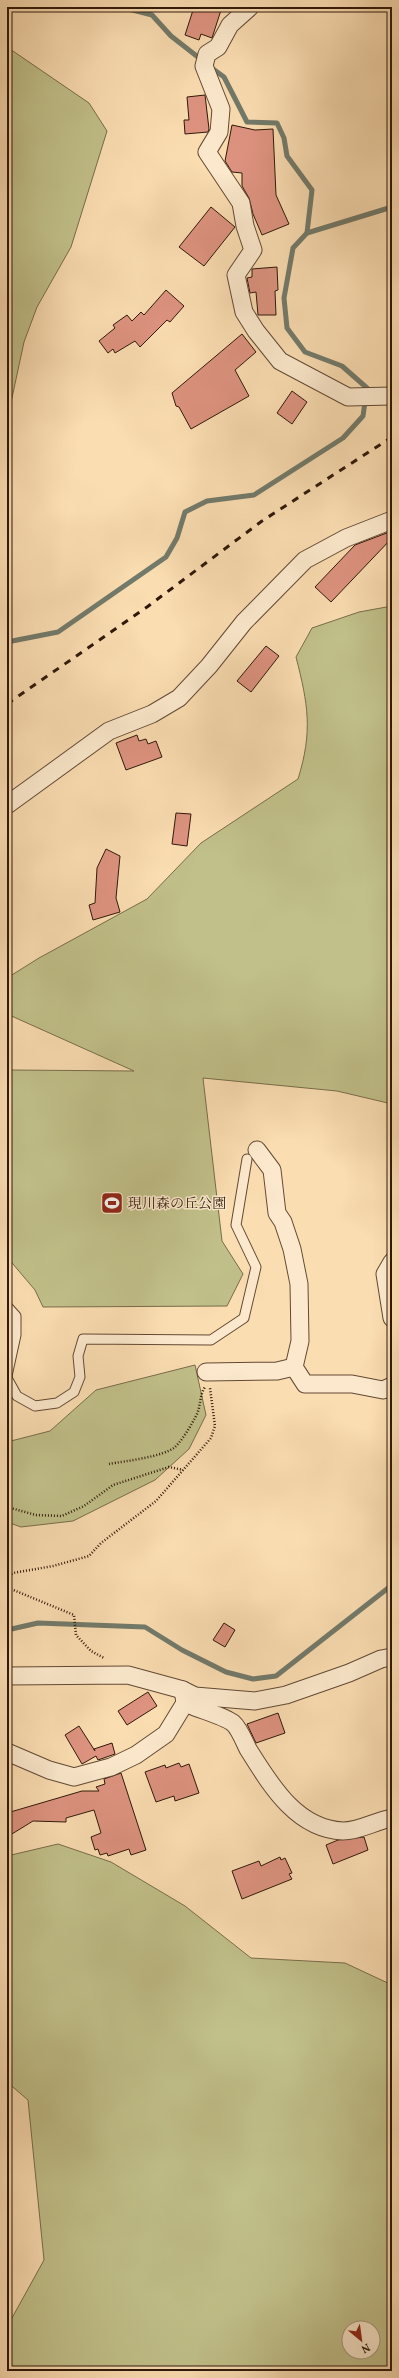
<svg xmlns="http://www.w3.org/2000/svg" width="399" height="2378" font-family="Vollkorn,'Noto Serif JP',serif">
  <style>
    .green { fill: #c1c08a; stroke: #786c4a; fill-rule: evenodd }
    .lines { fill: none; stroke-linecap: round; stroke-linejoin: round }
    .stream { stroke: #727a6b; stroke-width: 5 }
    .building { fill: #de9380; stroke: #2f180a }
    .service-casing { stroke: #624934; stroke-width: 11 }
    .minor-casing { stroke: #624934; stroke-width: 19 }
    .path { stroke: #2f180a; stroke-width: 2.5; stroke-dasharray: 1 2; stroke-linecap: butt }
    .service { stroke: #fce9cd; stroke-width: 9 }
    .minor { stroke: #fce9cd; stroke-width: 17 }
    .rail { stroke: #2f180a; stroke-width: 3; stroke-dasharray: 7 7; stroke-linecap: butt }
    .labels { text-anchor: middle; stroke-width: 3; stroke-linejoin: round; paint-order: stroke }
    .poi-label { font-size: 14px; fill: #2f180a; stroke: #fce9cd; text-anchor: start }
  </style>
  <rect width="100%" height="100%" fill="#fbddb2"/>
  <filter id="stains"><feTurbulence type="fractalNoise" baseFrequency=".005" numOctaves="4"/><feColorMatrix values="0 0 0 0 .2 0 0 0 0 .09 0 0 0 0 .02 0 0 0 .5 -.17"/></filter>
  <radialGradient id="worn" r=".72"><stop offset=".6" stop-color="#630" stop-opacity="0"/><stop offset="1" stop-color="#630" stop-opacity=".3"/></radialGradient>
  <g class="green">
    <polygon points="7,47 89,103 107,131 71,247 37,307 24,342 7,421"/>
    <path d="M 392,606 L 392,1104 L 337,1091 L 203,1078 L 222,1241 L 243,1274 L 227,1306 L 43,1307 L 35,1290 L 7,1257 L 7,1081 L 12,1070 L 134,1071 L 7,1014 L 7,978 L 39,958 L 147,899 L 201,843 L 298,779 C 313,731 308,704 296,657 L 312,628 L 359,612 Z"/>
    <polygon points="195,1365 206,1415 189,1449 155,1480 73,1521 21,1527 7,1522 7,1442 50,1431 96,1390"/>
    <path d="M 58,1844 L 111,1862 L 185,1906 L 251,1958 L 345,1963 L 392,1985 L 392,2371 L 7,2371 L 7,2327 L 44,2260 L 28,2100 L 7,2082 L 7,1856 ZM 349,2328 L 373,2328 L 373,2352 L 349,2352 Z"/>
  </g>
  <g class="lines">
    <g class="stream">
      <polyline points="121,7 152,15 171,36 203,61"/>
      <polyline points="209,66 224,77 247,122 277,123 284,138 287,156 312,190 307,233"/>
      <polyline points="7,642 58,632 166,557 177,538 185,512 207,501 254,495 343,438 363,416 367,388 342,366 305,352 287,328 284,298 293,248 307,233 392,207"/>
      <polyline points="7,1630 38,1623 145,1627 182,1650 226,1672 253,1679 276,1676 392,1585"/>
    </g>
  </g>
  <g class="building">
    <polygon points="194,7 222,7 212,38 201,34 199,40 185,35"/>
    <polygon points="205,95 209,129 208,132 185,134 184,120 189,120 187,97"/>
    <polygon points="232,125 255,130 273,129 276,195 289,224 262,235 253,214 249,198 242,186 242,173 232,172 225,161"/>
    <polygon points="211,207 235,227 204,266 179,247"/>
    <polygon points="277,267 278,290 275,291 276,315 258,315 256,292 250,293 247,278 252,277 252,269"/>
    <polygon points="166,290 184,306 170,322 167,320 140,347 135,341 115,353 113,349 108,353 99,341 115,328 113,325 127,315 132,321 141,312 144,315"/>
    <polygon points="242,334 256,352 235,370 249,396 191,429 179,407 176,406 172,393"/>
    <polygon points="292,391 307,402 292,424 277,413"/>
    <polygon points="392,531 392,538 331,602 315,587 355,545"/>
    <polygon points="266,646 279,656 251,692 237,681"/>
    <polygon points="137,735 139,741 146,739 148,744 156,741 162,757 126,770 116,743"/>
    <polygon points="176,813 191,814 187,846 172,844"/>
    <polygon points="106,849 120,856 116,898 120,912 93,920 89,905 95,903 97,868"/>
    <polygon points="224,1623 235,1630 225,1647 213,1640"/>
    <polygon points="148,1692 157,1706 127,1725 118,1711"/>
    <polygon points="278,1713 285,1733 256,1743 247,1724"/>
    <polygon points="79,1726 95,1751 94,1749 112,1743 115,1754 98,1760 96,1756 82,1764 65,1735"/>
    <polygon points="179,1763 181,1767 189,1764 199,1793 175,1801 174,1796 156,1802 145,1772 165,1765 166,1768"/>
    <polygon points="121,1773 146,1850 131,1855 129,1849 108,1856 107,1853 100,1855 98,1849 95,1850 91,1837 101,1833 94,1810 66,1818 66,1822 33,1821 7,1837 7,1813 82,1791 99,1791 96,1787 105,1784 104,1779"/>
    <polygon points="364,1837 368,1850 333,1864 326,1845 338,1840"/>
    <polygon points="280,1857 281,1860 285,1858 292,1873 289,1874 292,1879 242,1899 232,1871 259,1861 261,1866"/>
  </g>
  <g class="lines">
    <g class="service-casing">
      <g id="service">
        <polyline points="7,1306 16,1316 16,1335 7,1376"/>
        <polyline points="7,1378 17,1396 35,1406 57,1403 74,1392 80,1377 78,1356 83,1339 211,1340 244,1318 256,1267 236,1225 247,1159"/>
      </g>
    </g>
    <g class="minor-casing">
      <g id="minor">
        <polyline points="250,7 230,25 218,47 207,54 204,66 221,109 219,132 207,152 241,203 245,226 253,250 236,275 244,312 256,331 280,361 348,397 392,396"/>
        <polyline points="7,805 109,731 152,714 179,698 209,666 244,622 305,560 346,538 392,520"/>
        <polyline points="257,1150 272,1170 277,1213 283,1222 292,1249 299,1284 300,1341 294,1367 305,1384 352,1384 383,1390 392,1386"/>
        <polyline points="392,1262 385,1274 392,1318"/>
        <polyline points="206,1372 277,1371 294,1367"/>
        <polyline points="7,1676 128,1675 183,1690 195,1696 255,1701 286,1695 349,1673 381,1659 392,1657"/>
        <path d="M 195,1696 L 190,1705 C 201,1710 224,1716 233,1723 C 239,1728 244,1741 248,1749 C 270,1784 296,1829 343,1831 C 360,1831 375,1821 392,1818"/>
        <polyline points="7,1752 49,1770 74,1777 111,1767 136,1755 166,1734 185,1703 183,1690"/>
      </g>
    </g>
    <g class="path">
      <path d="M 109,1464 C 125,1461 163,1457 175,1447 C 184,1438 190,1427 196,1416 C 201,1407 199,1396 205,1387"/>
      <polyline points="7,1507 36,1515 62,1516 84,1506 113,1485 169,1467 183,1470"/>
      <polyline points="7,1578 13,1573 53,1566 89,1556 101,1543 156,1501 211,1438 215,1426 210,1388"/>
      <polyline points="7,1581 11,1589 74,1615 76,1635 91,1651 104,1658"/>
    </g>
    <use href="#service" class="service"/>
    <use href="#minor" class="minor"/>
    <polyline class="rail" points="7,704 147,607 262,521 392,437"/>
  </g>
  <defs>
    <g id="stadium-square" transform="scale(1.15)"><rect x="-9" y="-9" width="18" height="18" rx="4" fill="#8f2418" stroke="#fce9cd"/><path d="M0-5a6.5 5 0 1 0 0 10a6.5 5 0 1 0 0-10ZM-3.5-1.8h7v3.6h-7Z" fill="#fff"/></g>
  </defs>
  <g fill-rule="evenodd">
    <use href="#stadium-square" x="112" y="1203"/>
  </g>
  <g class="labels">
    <g class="poi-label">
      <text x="128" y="1208">現川森の丘公園</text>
    </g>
  </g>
  <rect width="399" height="2378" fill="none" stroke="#fbddb2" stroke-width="24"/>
  <rect x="8" y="8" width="383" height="2362" fill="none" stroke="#2f180a" stroke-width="2"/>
  <rect x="12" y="12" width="375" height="2354" fill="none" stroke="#2f180a"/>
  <g transform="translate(361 2340) rotate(151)"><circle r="19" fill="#fce9cd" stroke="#aa957f"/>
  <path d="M0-3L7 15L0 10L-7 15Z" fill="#8f2418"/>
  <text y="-6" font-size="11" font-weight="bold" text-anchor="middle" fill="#2f180a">N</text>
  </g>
  <rect width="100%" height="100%" filter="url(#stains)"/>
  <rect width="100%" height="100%" fill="url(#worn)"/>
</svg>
